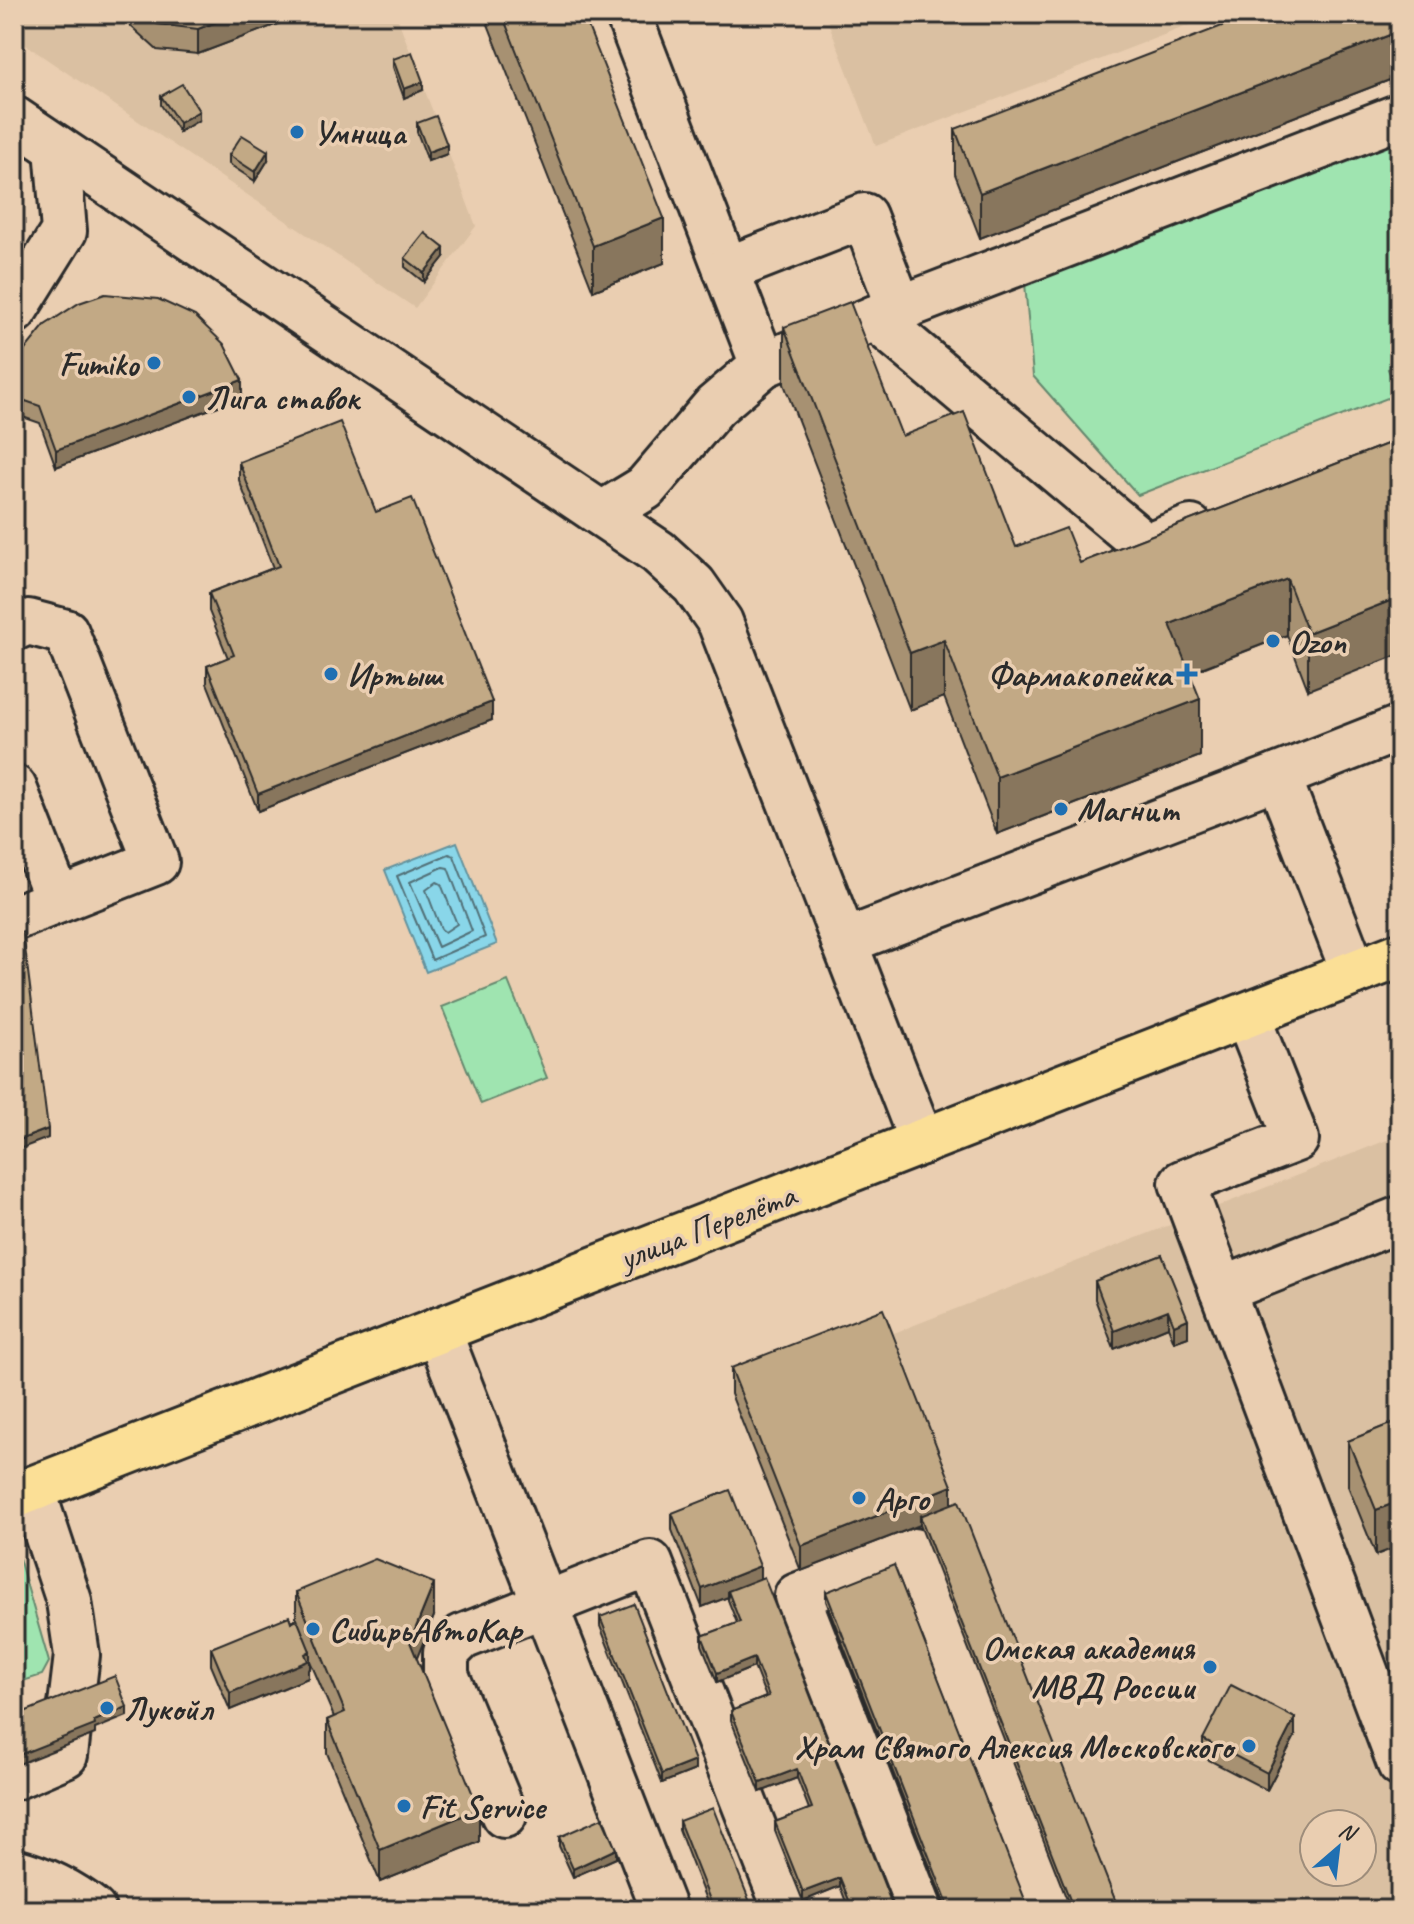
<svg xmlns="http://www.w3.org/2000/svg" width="1414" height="1924" font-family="Caveat,sans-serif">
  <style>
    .built { fill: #dac0a2; fill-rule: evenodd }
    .green { fill: #9fe4b0; stroke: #65886e; stroke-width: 2 }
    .water { fill: #89d6e9; stroke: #63929d; stroke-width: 2 }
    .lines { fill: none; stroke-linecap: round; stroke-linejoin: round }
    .shore { stroke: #516f77; stroke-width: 2 }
    .minor-casing { stroke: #2b2b2b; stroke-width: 50 }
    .major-casing { stroke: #2b2b2b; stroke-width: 50 }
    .minor { stroke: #eaceb1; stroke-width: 44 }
    .major { stroke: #fbdf96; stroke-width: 44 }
    .wall { fill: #a79172; stroke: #2b2b2b; stroke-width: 2 }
    .shaded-wall { fill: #88765d; stroke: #2b2b2b; stroke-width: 2 }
    .building { fill: #c2a985; stroke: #2b2b2b; stroke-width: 2 }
    .poi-dot { fill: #1f6fb2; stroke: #eaceb1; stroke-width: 3 }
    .labels { text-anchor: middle; stroke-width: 7; stroke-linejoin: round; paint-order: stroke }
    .poi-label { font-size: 34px; font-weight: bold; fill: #2b2b2b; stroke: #eaceb1; text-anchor: start }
    .street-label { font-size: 34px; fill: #2b2b2b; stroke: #eaceb1 }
  </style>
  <rect width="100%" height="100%" fill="#eaceb1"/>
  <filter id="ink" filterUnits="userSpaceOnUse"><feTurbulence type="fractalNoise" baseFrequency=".0125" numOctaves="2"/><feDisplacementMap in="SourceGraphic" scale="16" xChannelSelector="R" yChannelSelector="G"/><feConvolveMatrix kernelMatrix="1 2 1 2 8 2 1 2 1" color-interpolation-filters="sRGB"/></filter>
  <g filter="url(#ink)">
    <g class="built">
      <polygon points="14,14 396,14 476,226 415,308 14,37"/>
      <polygon points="825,14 1218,14 876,146"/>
      <path d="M 1400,1135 L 1400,1910 L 1116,1910 L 959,1510 L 894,1333 ZM 1314,1824 L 1362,1824 L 1362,1872 L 1314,1872 Z"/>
    </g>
    <g class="green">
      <polygon points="1400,139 1400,364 1388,369 1398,394 1138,495 1033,376 1025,283"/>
      <polygon points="508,981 547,1078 481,1104 442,1007"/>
      <polygon points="14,1541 49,1662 42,1675 14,1684"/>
    </g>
    <polygon class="water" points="457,842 497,944 426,972 385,870"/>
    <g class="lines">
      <g class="shore">
        <polygon points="449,854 454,856 485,937 432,960 397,876"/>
        <polygon points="443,867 448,868 472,931 438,947 410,882"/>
        <polygon points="437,882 441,884 457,924 445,932 441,929 426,890"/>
      </g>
      <g class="minor-casing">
        <g id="minor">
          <polyline points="628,14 763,365"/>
          <polyline points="14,119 658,552 694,585 720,622 922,1142"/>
          <polyline points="726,270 864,216 900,309"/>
          <polyline points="14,311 64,231 57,148"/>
          <polyline points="875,318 1400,116"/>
          <polyline points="602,514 645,488 715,406 763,365 875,318 1146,546 1191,528"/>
          <polyline points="14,628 28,622 66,632 156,862 14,918"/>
          <polyline points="1278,776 1400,728"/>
          <polyline points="14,788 58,900"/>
          <polyline points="844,942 1278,776 1354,973"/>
          <polyline points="1247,1015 1296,1139 1182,1183 1400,1764"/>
          <polyline points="1222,1290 1400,1219"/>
          <polyline points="438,1330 664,1910"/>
          <polyline points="14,1777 65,1755 77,1655 69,1601 32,1489"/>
          <polyline points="504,1815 446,1675 446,1653 462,1637 650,1563 786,1910"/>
          <path d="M 14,1871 C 44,1879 69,1891 93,1910"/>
          <polyline points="920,1910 797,1596 913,1551 1053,1910"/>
        </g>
      </g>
      <g class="major-casing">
        <polyline id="major" points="14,1496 1400,955"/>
      </g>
      <use href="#minor" class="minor"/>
      <use href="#major" class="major"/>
    </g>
    <g class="wall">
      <polygon points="121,14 304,14 198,54 157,50 123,19"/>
      <polygon points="484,14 583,14 664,263 593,291"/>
      <polygon points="1400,14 1400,76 980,238 955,174 955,129"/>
      <polygon points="393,59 423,90 404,98 393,67"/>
      <polygon points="161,96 199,120 179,132 161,105"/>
      <polygon points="417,123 447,154 428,161 417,132"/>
      <polygon points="229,155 268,160 255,181 229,164"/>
      <polygon points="444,257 424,282 405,267 405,258"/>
      <polygon points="784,327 902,436 1016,547 1080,563 1400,439 1308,690 1287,635 1190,673 1200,756 997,834 944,697 910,710 784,384"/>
      <polygon points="14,372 242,397 56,467 40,423 14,414"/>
      <polygon points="239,462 376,512 492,720 258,811 207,683 207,666 228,658 209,611 209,593 273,568 239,480"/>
      <polygon points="1162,1255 1188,1337 1174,1342 1168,1327 1114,1349 1095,1299 1095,1281"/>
      <polygon points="731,1368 952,1503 1119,1910 1071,1910 920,1525 801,1571 731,1394"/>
      <polygon points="1400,1420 1376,1555 1348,1486 1348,1441"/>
      <polygon points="672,1513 760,1578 894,1910 849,1910 840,1886 803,1901 775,1831 775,1822 809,1809 797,1778 760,1792 731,1720 731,1711 766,1697 754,1667 717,1682 702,1645 702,1636 737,1623 728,1600 728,1597 702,1607 672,1530"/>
      <polygon points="296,1592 434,1616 416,1659 479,1842 380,1882 327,1753 327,1720 334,1717 310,1661 310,1669 308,1670 308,1678 230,1710 211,1665 211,1648 296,1620"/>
      <polygon points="826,1592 1029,1910 947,1910 826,1601"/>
      <polygon points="600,1617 695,1770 662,1783 600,1626"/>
      <polygon points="1295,1736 1267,1790 1203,1757 1203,1739"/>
      <polygon points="679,1821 753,1910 710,1910 679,1830"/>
      <polygon points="559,1837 616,1858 573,1877 559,1846"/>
    </g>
    <g class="shaded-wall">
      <polygon points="237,14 304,14 198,54 198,29"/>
      <polygon points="1400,31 1400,76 980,238 980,193"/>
      <polygon points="423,82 423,90 404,98 404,89"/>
      <polygon points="199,111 199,120 179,132 179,123"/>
      <polygon points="447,145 447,154 428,161 428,152"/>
      <polygon points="268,151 268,160 255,181 255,172"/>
      <polygon points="664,218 664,263 593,291 593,246"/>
      <polygon points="444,248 444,257 424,282 424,273"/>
      <polygon points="242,380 242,397 56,467 56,450"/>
      <polygon points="1287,579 1287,635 1170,680 1170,624"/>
      <polygon points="1400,597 1400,654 1308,690 1308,633"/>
      <polygon points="944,640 944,697 910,710 910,653"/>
      <polygon points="1200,699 1200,756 997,834 997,777"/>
      <polygon points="492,702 492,720 258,811 258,794"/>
      <polygon points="48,1129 48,1138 14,1151 14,1142"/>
      <polygon points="1168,1310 1168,1327 1114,1349 1114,1331"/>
      <polygon points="1188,1319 1188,1337 1174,1342 1174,1325"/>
      <polygon points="952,1486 952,1512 920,1516 920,1525 801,1571 801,1546"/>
      <polygon points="1400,1501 1400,1546 1376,1555 1376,1510"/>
      <polygon points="760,1566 760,1584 728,1591 728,1597 702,1607 702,1589"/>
      <polygon points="434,1583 434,1616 410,1675 410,1642"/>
      <polygon points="310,1651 310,1669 308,1670 308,1678 230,1710 230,1693"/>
      <polygon points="754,1658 754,1667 717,1682 717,1673"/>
      <polygon points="127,1707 127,1716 95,1729 95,1734 14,1766 14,1757 94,1721"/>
      <polygon points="1295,1718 1295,1736 1267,1790 1267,1773"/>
      <polygon points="695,1761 695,1770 662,1783 662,1774"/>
      <polygon points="797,1769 797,1778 760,1792 760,1783"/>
      <polygon points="479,1809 479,1842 380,1882 380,1850"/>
      <polygon points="616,1849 616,1858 573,1877 573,1869"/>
      <polygon points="840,1878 840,1886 803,1901 803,1892"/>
    </g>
    <g class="building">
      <polygon points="146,14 237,14 198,29 157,24"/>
      <polygon points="502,14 583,14 664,218 593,246"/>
      <polygon points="1253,14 1400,14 1400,31 980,193 955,129"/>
      <polygon points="412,52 423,82 404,89 393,59"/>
      <polygon points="182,84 199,111 179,123 161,96"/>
      <polygon points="436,116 447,145 428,152 417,123"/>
      <polygon points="242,135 268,151 255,172 229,155"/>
      <polygon points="425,233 444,248 424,273 405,258"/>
      <polygon points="105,294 158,299 195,316 224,344 242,380 56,450 40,406 14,397 14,372 20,356 45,325 79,303"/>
      <polygon points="850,302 902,436 964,412 1016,547 1066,528 1080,563 1400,439 1400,597 1308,633 1287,579 1170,624 1200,699 997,777 944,640 910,653 784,327"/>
      <polygon points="340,422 376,512 412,498 492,702 258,794 207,666 234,655 209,593 279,566 239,462"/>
      <polygon points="23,932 48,1129 14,1142 14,935"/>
      <polygon points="1162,1255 1188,1319 1174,1325 1168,1310 1114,1331 1095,1281"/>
      <polygon points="883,1309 952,1486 801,1546 731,1368"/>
      <polygon points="1400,1420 1400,1501 1376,1510 1348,1441"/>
      <polygon points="730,1490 760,1566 702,1589 672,1513"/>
      <polygon points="959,1501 1119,1910 1074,1910 920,1516"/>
      <polygon points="375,1559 434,1583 410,1642 479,1809 380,1850 327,1720 345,1712 296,1592"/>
      <polygon points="894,1565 1029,1910 950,1910 826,1592"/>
      <polygon points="764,1577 894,1910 853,1910 840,1878 803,1892 775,1822 812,1808 797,1769 760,1783 731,1711 769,1696 754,1658 717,1673 702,1636 740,1622 728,1591"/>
      <polygon points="634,1604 695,1761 662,1774 600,1617"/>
      <polygon points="289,1616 291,1622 297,1619 310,1651 305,1654 308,1661 230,1693 211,1648"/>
      <polygon points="115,1676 127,1707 94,1721 95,1725 14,1757 14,1716"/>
      <polygon points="1231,1685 1295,1718 1267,1773 1203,1739"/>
      <polygon points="713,1808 753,1910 714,1910 679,1821"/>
      <polygon points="602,1818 616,1849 573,1869 559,1837"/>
    </g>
  </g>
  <g class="poi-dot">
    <circle cx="297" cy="132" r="8"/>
    <circle cx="154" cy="363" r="8"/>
    <circle cx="189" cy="397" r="8"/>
    <circle cx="1273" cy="641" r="8"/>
    <circle cx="331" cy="674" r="8"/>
    <path d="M1183 662h8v8h8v8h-8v8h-8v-8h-8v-8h8z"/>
    <circle cx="1061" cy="809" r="8"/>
    <circle cx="859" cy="1498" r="8"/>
    <circle cx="313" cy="1629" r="8"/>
    <circle cx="1210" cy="1667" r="8"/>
    <circle cx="107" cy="1708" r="8"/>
    <circle cx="1249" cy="1746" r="8"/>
    <circle cx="404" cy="1806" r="8"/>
  </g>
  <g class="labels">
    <g class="poi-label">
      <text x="313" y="144">Умница</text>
      <text x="138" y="375" text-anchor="end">Fumiko</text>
      <text x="205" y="409">Лига ставок</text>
      <text x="1289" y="653">Ozon</text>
      <text x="347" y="686">Иртыш</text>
      <text x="1171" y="686" text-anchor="end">Фармакопейка</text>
      <text x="1077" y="821">Магнит</text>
      <text x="875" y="1510">Арго</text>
      <text x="329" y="1641">СибирьАвтоКар</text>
      <text x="1194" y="1659" text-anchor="end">Омская академия<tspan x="1194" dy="39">МВД России</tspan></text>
      <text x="123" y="1720">Лукойл</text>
      <text x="1233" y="1758" text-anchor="end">Храм Святого Алексия Московского</text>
      <text x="420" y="1818">Fit Service</text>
    </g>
    <g class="street-label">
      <text transform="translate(707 1226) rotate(-21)" y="12">улица Перелёта</text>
    </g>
  </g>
  <rect width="1414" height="1924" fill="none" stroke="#eaceb1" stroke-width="48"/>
  <rect x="24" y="24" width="1366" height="1876" fill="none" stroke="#2b2b2b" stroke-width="3" filter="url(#ink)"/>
  <g transform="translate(1338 1848) rotate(28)"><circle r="38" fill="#eaceb1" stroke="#9e8d7b" stroke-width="2"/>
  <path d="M0-6L14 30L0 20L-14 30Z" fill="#1f6fb2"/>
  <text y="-12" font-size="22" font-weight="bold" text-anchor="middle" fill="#2b2b2b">N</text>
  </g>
</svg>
